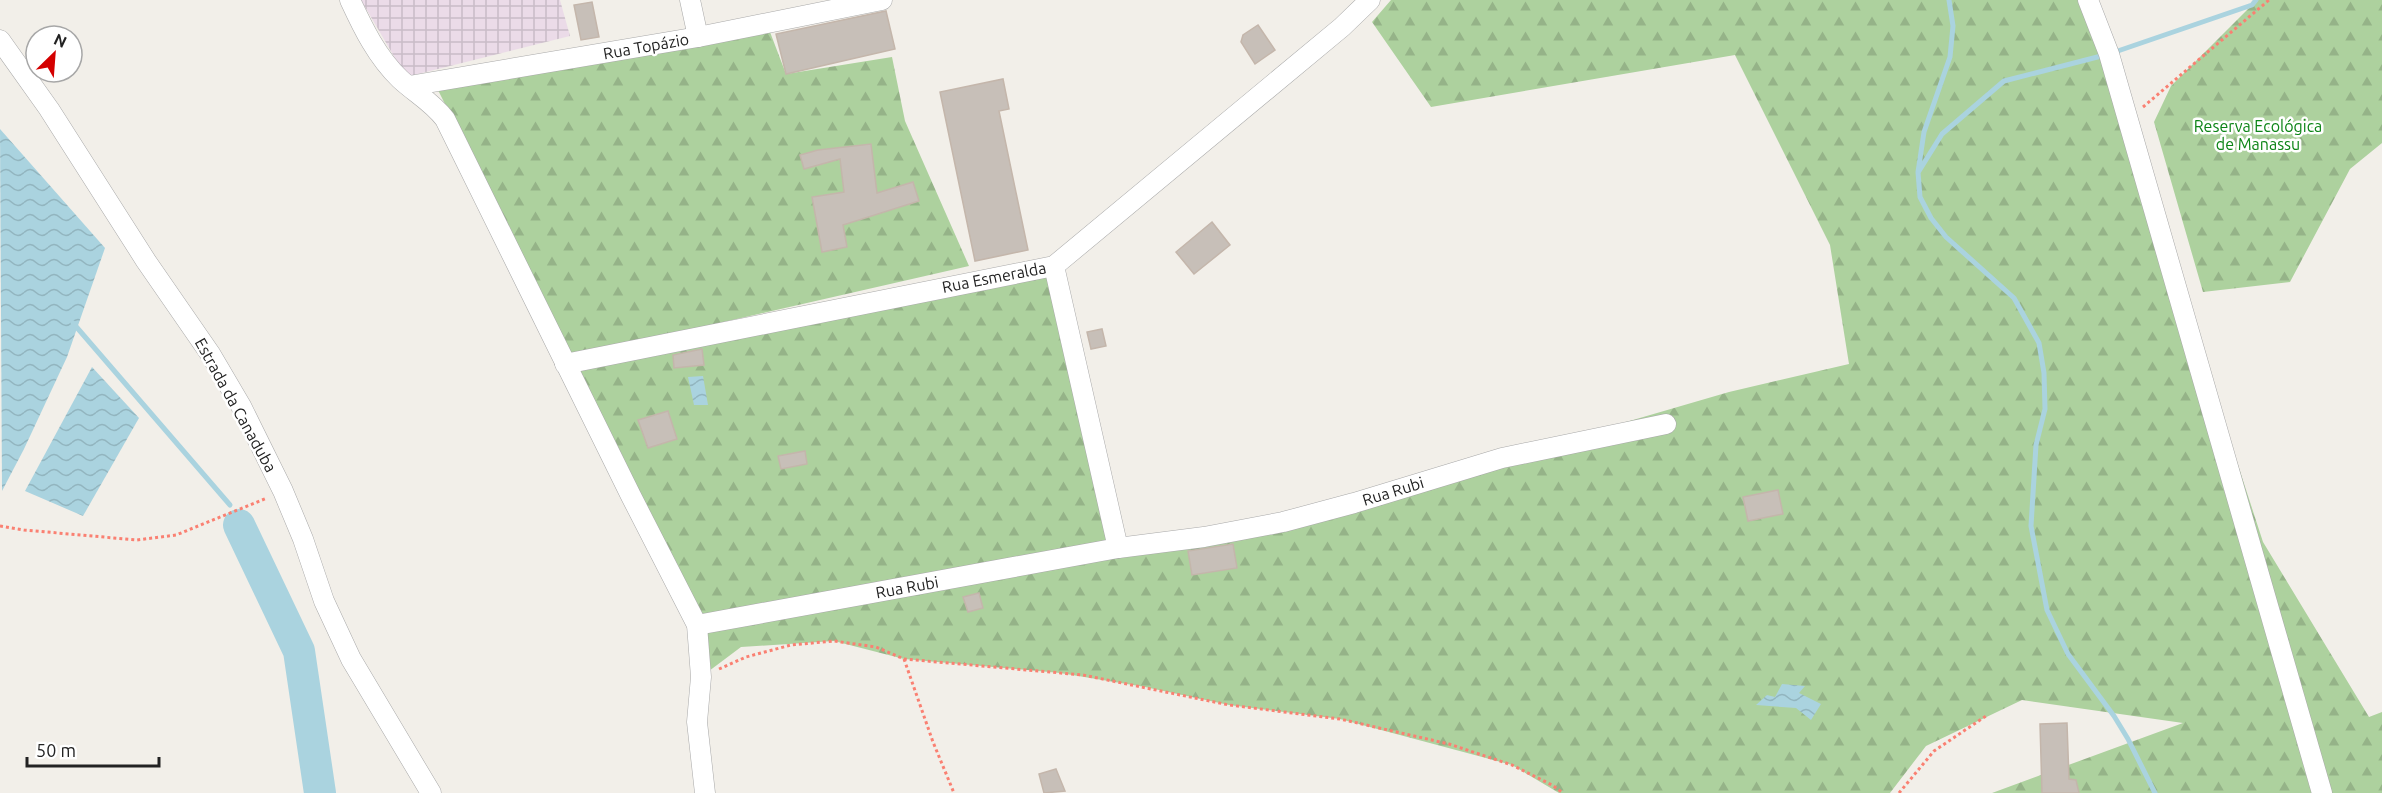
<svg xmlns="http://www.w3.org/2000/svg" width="2382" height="793" font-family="Ubuntu,sans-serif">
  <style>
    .industrial { fill: url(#industrial-grid) }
    .forest { fill: url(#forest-firs) }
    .water { fill: url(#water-waves) }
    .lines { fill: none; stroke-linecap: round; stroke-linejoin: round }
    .stream { stroke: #aad3df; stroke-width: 5 }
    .river { stroke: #aad3df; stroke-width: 32 }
    .building { fill: #c7bfb8; stroke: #c4b6ab; stroke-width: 1.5 }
    .minor-casing { stroke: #a9a9a9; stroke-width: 21 }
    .path { stroke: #fa8072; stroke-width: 3; stroke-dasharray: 3 3; stroke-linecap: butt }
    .minor { stroke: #fff; stroke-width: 20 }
    .labels { text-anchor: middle; stroke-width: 5; stroke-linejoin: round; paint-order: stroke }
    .street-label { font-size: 16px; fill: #222; stroke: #fff }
    .park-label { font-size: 16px; fill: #0c8416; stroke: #fff }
  </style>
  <defs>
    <pattern id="industrial-grid" width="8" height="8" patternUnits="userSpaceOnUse" patternTransform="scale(1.5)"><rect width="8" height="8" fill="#ebdbe8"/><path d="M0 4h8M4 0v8" fill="none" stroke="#c9bcc7"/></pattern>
    <pattern id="forest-firs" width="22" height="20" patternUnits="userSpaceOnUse" patternTransform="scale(1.5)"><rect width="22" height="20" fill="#add19e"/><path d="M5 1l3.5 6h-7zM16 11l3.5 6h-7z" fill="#95b388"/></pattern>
    <pattern id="water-waves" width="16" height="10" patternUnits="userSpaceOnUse" patternTransform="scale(1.5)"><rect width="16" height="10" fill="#aad3df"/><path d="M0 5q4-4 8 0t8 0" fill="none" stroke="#92b5bf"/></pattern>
  </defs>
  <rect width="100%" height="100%" fill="#f2efe9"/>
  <polygon class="industrial" points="361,0 560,0 570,36 406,77"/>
  <g class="forest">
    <polygon points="1391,0 2087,0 2263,542 2369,717 2382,712 2382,793 1992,793 2183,723 2022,700 1926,746 1890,793 1559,793 1512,765 1340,719 1229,705 1145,687 1060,673 904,659 834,641 741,647 701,677 697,625 565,364 1048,274 1118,548 1283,522 1729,392 1849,364 1830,245 1735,55 1431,107 1372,22"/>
    <polygon points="2257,0 2382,0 2382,143 2350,169 2290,282 2203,292 2154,122 2171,86"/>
    <polygon points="770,32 786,74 892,57 905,121 969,266 571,357 437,88"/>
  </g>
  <g class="water">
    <polygon points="0,129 105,248 67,357 24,449 2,491"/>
    <polygon points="92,367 139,418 83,516 25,491"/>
    <polygon points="703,376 708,405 694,405 688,377"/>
    <polygon points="1782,684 1805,686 1799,693 1821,704 1811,720 1796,708 1756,705 1767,695 1775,697"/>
  </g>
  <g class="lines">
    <g class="stream">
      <polyline points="1949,0 1953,26 1950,57 1924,132 1918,172 1920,197 1931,218 1946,237 2014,298 2039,343 2044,373 2045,409 2036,445 2031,526 2047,610 2068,654 2114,716 2128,739 2155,793"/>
      <polyline points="1919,171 1942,134 2004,81 2109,54 2252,5 2256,0"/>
      <polyline points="73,323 230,505"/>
    </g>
    <polyline class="river" points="239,525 299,651 320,793"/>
  </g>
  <g class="building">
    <polygon points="592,2 599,37 581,40 574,5"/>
    <polygon points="886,11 895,49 786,74 776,34"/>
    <polygon points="1258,25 1275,50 1255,64 1241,42 1243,35"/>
    <polygon points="1003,79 1009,109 999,111 1028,250 975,261 940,92"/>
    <polygon points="871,144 877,193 913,182 919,201 843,225 847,247 822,252 812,197 844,192 840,159 804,169 800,155 818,150"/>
    <polygon points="1212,222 1230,245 1194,274 1176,252"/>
    <polygon points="1102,329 1106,346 1091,349 1087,332"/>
    <polygon points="702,349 704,365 674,368 673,355"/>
    <polygon points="668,411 677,439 648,448 638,420"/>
    <polygon points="805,451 807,464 781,469 778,456"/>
    <polygon points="1778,490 1783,514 1748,521 1743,497"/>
    <polygon points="1233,544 1237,568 1192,575 1188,551"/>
    <polygon points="979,593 983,608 968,612 963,597"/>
    <polygon points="2067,723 2069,779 2076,780 2079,793 2042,793 2040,724"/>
    <polygon points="1056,769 1065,791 1044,793 1039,774"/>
  </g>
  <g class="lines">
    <g class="minor-casing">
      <g id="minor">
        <path d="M 350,0 C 363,28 377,57 400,79 C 415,93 432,102 445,119 L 631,496 L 697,625 L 701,677 L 697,722 L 705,793"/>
        <polyline points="690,0 698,37"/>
        <polyline points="2088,0 2109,54 2322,793"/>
        <polyline points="0,40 49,109 146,261 211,355 241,406 283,491 303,539 324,601 351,659 431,793"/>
        <polyline points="409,86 698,37 882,0"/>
        <polyline points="1054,266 1118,548"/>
        <polyline points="565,364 1054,266 1342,27 1370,0"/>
        <polyline points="697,625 1118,548 1204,537 1283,522 1354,503 1502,458 1666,424"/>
      </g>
    </g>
    <g class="path">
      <polyline points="2143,107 2269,0"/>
      <polyline points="0,526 24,530 137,540 176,535 267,498"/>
      <polyline points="904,659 933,742 954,793"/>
      <polyline points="719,669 746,657 791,645 834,641 876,647 904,659 1083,675 1229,705 1340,719 1449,744 1512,765 1552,785 1563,793"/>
      <polyline points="1899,793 1934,751 1986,716"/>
    </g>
    <use href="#minor" class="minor"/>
  </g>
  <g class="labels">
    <g class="street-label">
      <text transform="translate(646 46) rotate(-10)" y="6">Rua Topázio</text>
      <text transform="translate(994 277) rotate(-11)" y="6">Rua Esmeralda</text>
      <text transform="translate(236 405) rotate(61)" y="6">Estrada da Canaduba</text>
      <text transform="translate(1393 491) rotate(-17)" y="6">Rua Rubi</text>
      <text transform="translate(907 587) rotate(-10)" y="6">Rua Rubi</text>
    </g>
    <g class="park-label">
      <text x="2258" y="132">Reserva Ecológica<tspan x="2258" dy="18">de Manassu</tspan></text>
    </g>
  </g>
  <g transform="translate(54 54) rotate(25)"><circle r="28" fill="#ffffff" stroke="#a7a7a7" stroke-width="1.5"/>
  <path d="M0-4.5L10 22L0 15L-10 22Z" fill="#d40000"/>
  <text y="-9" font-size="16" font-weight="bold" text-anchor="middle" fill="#222222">N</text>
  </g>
  <path d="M27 757v9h132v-9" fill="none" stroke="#222222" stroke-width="3"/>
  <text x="36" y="757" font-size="18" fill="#222222" stroke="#ffffff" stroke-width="4.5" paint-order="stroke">50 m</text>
</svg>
